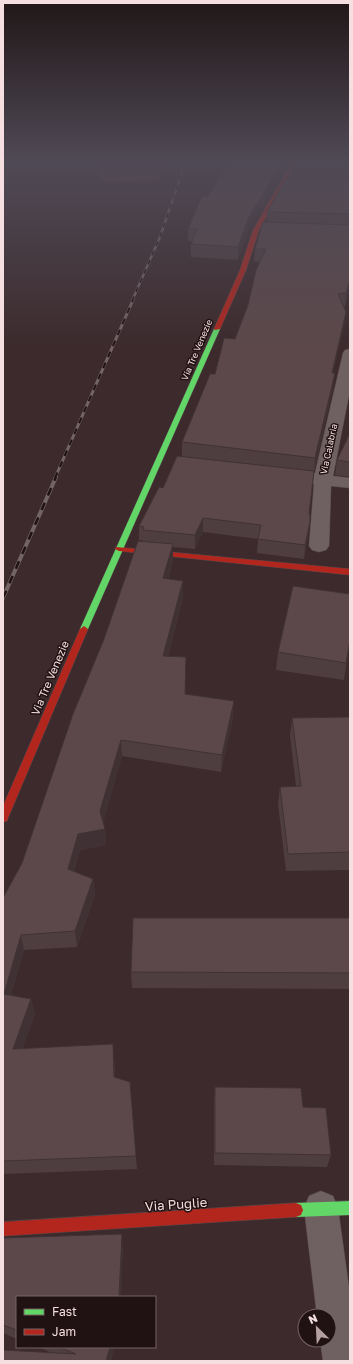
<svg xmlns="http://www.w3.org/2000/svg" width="353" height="1364" font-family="'Golos Text',sans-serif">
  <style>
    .green { fill: #5f393c }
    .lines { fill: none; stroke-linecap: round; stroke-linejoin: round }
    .street-casing { stroke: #58484a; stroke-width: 1 }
    .fast-casing { stroke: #58484a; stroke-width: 1 }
    .jam-casing { stroke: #58484a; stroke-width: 1 }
    .street { fill: #6f6062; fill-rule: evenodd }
    .fast { fill: #63d668; fill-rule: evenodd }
    .jam { fill: #b3261e; fill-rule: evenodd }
    .rail-far2-casing { stroke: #736466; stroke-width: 2.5 }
    .rail-far1-casing { stroke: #736466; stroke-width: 3 }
    .rail-casing { stroke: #736466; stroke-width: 4 }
    .rail-far2 { stroke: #201113; stroke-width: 1.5; stroke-dasharray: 5; stroke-linecap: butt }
    .rail-far1 { stroke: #201113; stroke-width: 2; stroke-dasharray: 6; stroke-linecap: butt }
    .rail { stroke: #201113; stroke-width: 2.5; stroke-dasharray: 8; stroke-linecap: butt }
    .wall { fill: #4f3e40 }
    .shaded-wall { fill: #403234 }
    .building { fill: #5c484a; stroke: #403234 }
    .labels { text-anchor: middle; stroke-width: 3; stroke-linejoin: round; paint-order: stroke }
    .far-street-label { font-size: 9px; fill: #f5dfe0; stroke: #201113 }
    .street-label { font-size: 11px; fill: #f5dfe0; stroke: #201113 }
    .near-street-label { font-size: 13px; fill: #f5dfe0; stroke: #201113 }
  </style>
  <rect width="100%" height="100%" fill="#3c2a2c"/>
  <polygon class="green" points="105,161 163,161 159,179 107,183 96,172"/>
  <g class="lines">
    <g class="street-casing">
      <g id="street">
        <polygon points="350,349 350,390 333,476 350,478 350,488 331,486 329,546 326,550 319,552 312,550 309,546 314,484 303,482 300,478 303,474 315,473 343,353 345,350"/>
        <polygon points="321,1191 333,1196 338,1208 350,1295 350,1361 323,1361 320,1340 329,1340 329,1316 317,1316 304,1208 309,1196"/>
      </g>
    </g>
    <g class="fast-casing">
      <g id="fast">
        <polygon points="217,327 220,329 88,629 84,632 81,631 80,629 214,329"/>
        <polygon points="350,1201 350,1215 296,1217 291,1215 289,1210 291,1205 296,1203"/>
      </g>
    </g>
    <g class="jam-casing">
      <g id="jam">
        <polygon points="293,161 297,161 259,230 246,270 220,329 215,330 214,329 240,270 253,230"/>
        <polygon points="116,547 350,569 350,575 119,551 115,549"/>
        <polygon points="84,626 88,629 8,818 7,821 3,822 3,806 80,629"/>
        <polygon points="296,1203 301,1205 303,1210 301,1215 296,1217 3,1236 3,1222"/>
      </g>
    </g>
    <use href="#street" class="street"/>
    <use href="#fast" class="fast"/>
    <use href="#jam" class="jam"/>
    <g class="rail-far2-casing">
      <polyline id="rail-far2" points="132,301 160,237 186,161"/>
    </g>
    <g class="rail-far1-casing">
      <polyline id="rail-far1" points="55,478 133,300"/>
    </g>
    <g class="rail-casing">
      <polyline id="rail" points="3,598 56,477"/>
    </g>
    <use href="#rail-far2" class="rail-far2"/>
    <use href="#rail-far1" class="rail-far1"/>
    <use href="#rail" class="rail"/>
  </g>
  <g class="wall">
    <polygon points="350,161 350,287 345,306 344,307 344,325 333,373 333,388 314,472 309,514 308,537 304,559 257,553 258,539 203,532 195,549 173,547 173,561 168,579 183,581 183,598 168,656 185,694 233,718 221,772 122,756 103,822 105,829 106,845 80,850 74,872 93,879 95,895 77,947 24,950 11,995 31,999 35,1014 22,1049 114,1058 115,1077 130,1082 137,1169 3,1174 3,898 22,863 104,639 143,541 139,540 139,526 163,488 182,456 182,442 215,374 235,339 248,305 260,262 254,261 255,249 267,222 267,212 291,178 291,170"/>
    <polygon points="208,197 249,229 238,260 191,257 191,244 192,241 188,241 188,229"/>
    <polygon points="350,433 350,477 335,475 337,460"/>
    <polygon points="350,640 344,680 276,670 278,652"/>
    <polygon points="350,717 350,870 286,871 278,804 280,787 296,786 290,736 292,718"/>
    <polygon points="350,918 350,989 132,988 131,972"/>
    <polygon points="215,1087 303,1107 331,1155 327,1167 214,1165 214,1099"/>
    <polygon points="3,1238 123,1245 121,1297 17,1297 17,1339 3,1333"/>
    <polygon points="38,1347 114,1347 111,1361 3,1361 52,1353"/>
  </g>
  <g class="shaded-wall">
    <polygon points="283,161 289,161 249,229 238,260 238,247 249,217"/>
    <polygon points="350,280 350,287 345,306 346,293"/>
    <polygon points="346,312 344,325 330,387 332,373"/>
    <polygon points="335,373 333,388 314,472 315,458"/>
    <polygon points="203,518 203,532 195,549 195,535"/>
    <polygon points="310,522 308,537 304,559 305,545"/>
    <polygon points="173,544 173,561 163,595 163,578"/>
    <polygon points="183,581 183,598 163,673 163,656"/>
    <polygon points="234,701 233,718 221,772 222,755"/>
    <polygon points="121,740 122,756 102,828 100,811"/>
    <polygon points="105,829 106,845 80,850 70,886 68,869 78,834"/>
    <polygon points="93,879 95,895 77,947 75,931"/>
    <polygon points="21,935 24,950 7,1009 4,994"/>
    <polygon points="31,999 35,1014 16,1064 13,1049"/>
    <polygon points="113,1044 114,1058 115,1091 114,1077"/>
    <polygon points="122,1234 123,1245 121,1297 119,1297"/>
    <polygon points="110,1347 114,1347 111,1361 106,1361"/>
  </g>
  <g class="building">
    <polygon points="229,161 283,161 249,217 238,247 191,244 197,229 188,229 202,196 208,197"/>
    <polygon points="296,161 350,161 350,171 291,170"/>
    <polygon points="287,178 350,180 350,214 267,212"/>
    <polygon points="263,222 350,225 350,280 346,293 338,294 346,312 332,373 335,373 315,458 182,442 210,374 215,374 224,338 235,339 248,305 256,270 266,249 255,249"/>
    <polygon points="350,433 350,462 337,460"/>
    <polygon points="177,456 314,471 309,514 310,514 310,522 305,545 258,539 261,525 203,518 195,535 143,530 144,527 139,526 159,487 163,488"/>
    <polygon points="138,541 173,544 163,578 183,581 163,656 186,657 185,694 234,701 222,755 121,740 100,811 105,829 78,834 68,869 93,879 75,931 21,935 4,994 31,999 13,1049 113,1044 114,1077 130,1082 136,1156 3,1161 3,898 22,863 73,714 104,639"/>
    <polygon points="293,586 350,594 350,640 346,663 278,652"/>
    <polygon points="350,717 350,852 288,854 280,787 301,786 292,718"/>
    <polygon points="133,918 350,918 350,973 131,972"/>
    <polygon points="215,1087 301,1088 303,1107 326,1108 331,1155 215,1153"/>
    <polygon points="122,1234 119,1297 17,1297 17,1330 3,1325 3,1238"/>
    <polygon points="59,1347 110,1347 106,1361 3,1361 3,1350 76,1354"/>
  </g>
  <linearGradient id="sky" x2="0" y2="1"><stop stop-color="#211718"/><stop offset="0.46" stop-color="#504a56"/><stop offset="1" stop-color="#504a56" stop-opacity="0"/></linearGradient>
  <rect width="353" height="352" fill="url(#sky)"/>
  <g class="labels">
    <g class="far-street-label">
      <text transform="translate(197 350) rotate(-67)" y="3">Via Tre Venezie</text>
      <text transform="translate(329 449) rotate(-78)" y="3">Via Calabria</text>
    </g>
    <g class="street-label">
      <text transform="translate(50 678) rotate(-67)" y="4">Via Tre Venezie</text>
    </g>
    <g class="near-street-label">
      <text transform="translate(176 1204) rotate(-4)" y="5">Via Puglie</text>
    </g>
  </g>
  <rect width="353" height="1364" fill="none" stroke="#f5dfe0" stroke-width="8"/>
  <rect x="16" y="1296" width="140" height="52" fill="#201113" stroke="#756365"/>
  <rect x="24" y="1309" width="20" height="6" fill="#63d668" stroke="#756365"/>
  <text x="52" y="1316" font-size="12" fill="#f5dfe0">Fast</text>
  <rect x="24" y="1329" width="20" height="6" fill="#b3261e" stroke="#756365"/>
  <text x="52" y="1336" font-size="12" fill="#f5dfe0">Jam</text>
  <g transform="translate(317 1328) rotate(336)"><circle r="19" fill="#201113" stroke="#756365"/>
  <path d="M0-3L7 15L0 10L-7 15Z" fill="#b4a0a1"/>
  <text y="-6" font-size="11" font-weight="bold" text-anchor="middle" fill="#f5dfe0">N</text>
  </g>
</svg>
